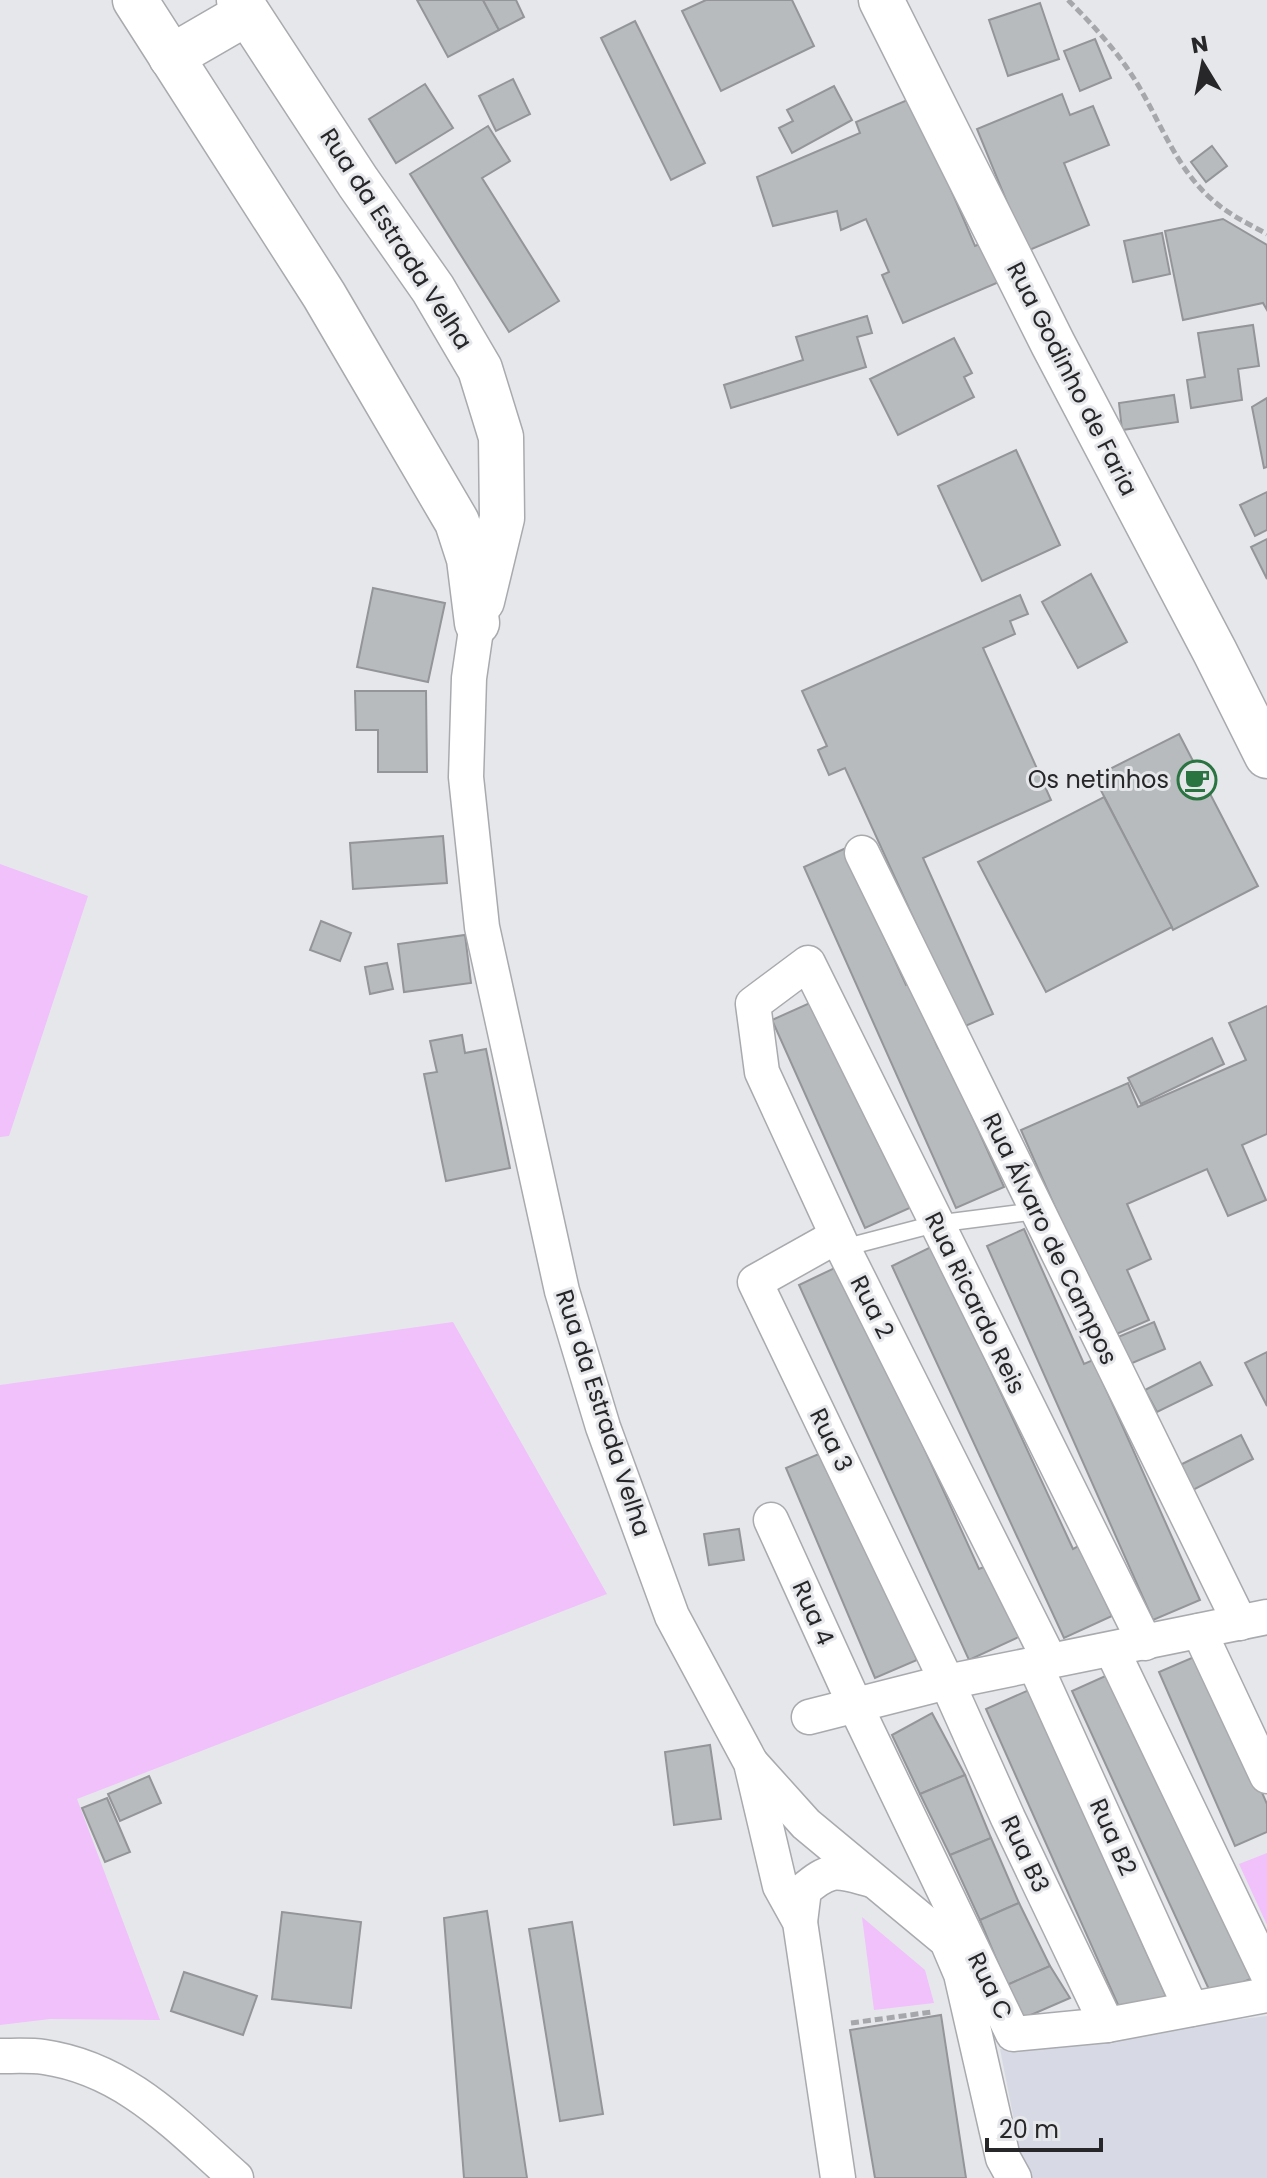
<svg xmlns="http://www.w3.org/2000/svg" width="1267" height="2178" font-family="Poppins,sans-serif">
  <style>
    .built { fill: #d7dae5 }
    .green { fill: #f0c1fb }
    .building { fill: #b8bbbe; stroke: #939598; stroke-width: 2 }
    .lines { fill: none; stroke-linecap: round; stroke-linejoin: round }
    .lane-casing { stroke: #a9aaae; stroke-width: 19 }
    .street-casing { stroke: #a9aaae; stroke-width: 37 }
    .secondary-casing { stroke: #a9aaae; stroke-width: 47 }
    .path { stroke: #a6a7aa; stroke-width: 5; stroke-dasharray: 8 4; stroke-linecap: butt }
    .lane { stroke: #fff; stroke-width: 16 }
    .street { stroke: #fff; stroke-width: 34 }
    .secondary { stroke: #fff; stroke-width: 44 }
    .labels { text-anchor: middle; stroke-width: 6; stroke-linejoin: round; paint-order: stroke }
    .street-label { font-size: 24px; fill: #272729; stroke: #e6e7eb }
    .poi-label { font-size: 24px; fill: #272729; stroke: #e6e7eb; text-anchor: end }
  </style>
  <rect width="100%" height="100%" fill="#e6e7eb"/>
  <polygon class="built" points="1267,2016 1267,2178 1032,2178 1022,2161 1000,2049"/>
  <g class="green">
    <polygon points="0,864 88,896 9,1136 0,1137"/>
    <polygon points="453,1322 607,1594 77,1799 160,2020 50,2019 0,2025 0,1385"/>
    <polygon points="1267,1853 1267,1925 1239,1864"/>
    <polygon points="862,1917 925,1970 934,2003 874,2010"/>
  </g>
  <g class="building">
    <polygon points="417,0 483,0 499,30 448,57"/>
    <polygon points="483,0 516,0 524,17 499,30"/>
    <polygon points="706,0 792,0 814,46 721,91 682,11"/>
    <polygon points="1040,3 1059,59 1008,76 989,20"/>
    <polygon points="635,21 705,163 671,180 601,38"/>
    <polygon points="1095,39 1111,78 1080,91 1064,51"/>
    <polygon points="513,79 530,114 496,131 479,96"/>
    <polygon points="425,84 453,128 396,163 369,119"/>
    <polygon points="834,86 852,120 792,153 779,128 793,121 787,110"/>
    <polygon points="1062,94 1070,115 1093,106 1109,145 1064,163 1089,225 1027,251 977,129"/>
    <polygon points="912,98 975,246 982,243 999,282 903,323 882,275 889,272 866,219 841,230 837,211 773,226 757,177 860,133 856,122"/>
    <polygon points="488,126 510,161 482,178 559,301 509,332 410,174"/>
    <polygon points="1212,146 1227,166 1206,182 1191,162"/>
    <polygon points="1223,219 1267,245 1267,310 1263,303 1183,320 1165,231"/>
    <polygon points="1162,233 1170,274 1133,282 1124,241"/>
    <polygon points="867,316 872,333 857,337 866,367 731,408 724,385 803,360 796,337"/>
    <polygon points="1253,325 1259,366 1238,369 1242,400 1191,408 1187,380 1205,377 1198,333"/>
    <polygon points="954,338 972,373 964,377 974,397 898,435 870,379"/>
    <polygon points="1174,395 1178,422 1122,430 1119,403"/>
    <polygon points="1267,398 1267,467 1264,468 1252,407"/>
    <polygon points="1016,450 1060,545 982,581 938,486"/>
    <polygon points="1267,492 1267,530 1255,536 1240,505"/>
    <polygon points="1267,539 1267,579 1251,547"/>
    <polygon points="1091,574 1127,642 1078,668 1042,602"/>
    <polygon points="373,588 445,603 428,682 357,667"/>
    <polygon points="1020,595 1028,614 1010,621 1015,634 983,648 1051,800 923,858 993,1014 963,1027 845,768 829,775 818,750 827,746 802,691"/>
    <polygon points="355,691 426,691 427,772 378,772 378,730 356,730"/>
    <polygon points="1179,734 1258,886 1173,930 1094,777"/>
    <polygon points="1104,797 1172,927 1046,992 978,862"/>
    <polygon points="443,836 447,883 353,889 350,843"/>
    <polygon points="855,844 877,921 906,985 917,980 923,1014 938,1048 941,1047 1004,1187 956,1208 804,867"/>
    <polygon points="321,921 351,933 340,961 310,950"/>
    <polygon points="465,935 471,983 404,992 398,944"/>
    <polygon points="387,963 393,989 370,994 365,967"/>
    <polygon points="812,1002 914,1206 865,1228 772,1020"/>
    <polygon points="1267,1006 1267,1134 1242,1145 1266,1200 1228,1216 1207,1169 1127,1204 1151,1259 1127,1270 1149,1320 1112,1336 1021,1130 1128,1083 1138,1107 1246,1060 1229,1023"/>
    <polygon points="462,1035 465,1053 486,1049 510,1168 446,1181 424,1074 437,1072 430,1041"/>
    <polygon points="1212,1038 1224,1064 1141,1104 1128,1078"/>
    <polygon points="1024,1229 1084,1364 1093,1360 1200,1600 1153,1620 987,1246"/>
    <polygon points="933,1246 1073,1549 1080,1545 1112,1616 1064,1638 892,1266"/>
    <polygon points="841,1265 979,1569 991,1564 1023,1635 969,1660 799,1285"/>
    <polygon points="1154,1322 1165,1349 1130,1364 1118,1337"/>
    <polygon points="1267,1352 1267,1406 1245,1363"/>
    <polygon points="1200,1362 1212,1385 1157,1412 1145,1390"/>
    <polygon points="1241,1435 1253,1459 1193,1490 1180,1465"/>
    <polygon points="828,1450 917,1660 875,1678 786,1468"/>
    <polygon points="739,1529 744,1560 709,1565 704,1534"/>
    <polygon points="1201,1654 1267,1804 1267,1832 1235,1846 1159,1672"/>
    <polygon points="1112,1673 1257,1976 1212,1996 1072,1691"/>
    <polygon points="1029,1690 1166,1996 1123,2016 986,1709"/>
    <polygon points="932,1713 965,1775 920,1794 892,1735"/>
    <polygon points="710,1745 721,1819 674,1825 665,1752"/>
    <polygon points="965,1775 991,1838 950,1855 920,1794"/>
    <polygon points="149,1776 161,1803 120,1821 108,1794"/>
    <polygon points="107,1798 130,1852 105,1862 82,1808"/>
    <polygon points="991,1838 1019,1903 980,1920 950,1855"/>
    <polygon points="1019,1903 1050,1966 1007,1985 980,1920"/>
    <polygon points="487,1911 527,2178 464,2178 444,1918"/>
    <polygon points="282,1912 361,1922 351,2008 272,1999"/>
    <polygon points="572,1922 603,2114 560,2121 529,1929"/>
    <polygon points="1050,1966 1070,1998 1024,2018 1007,1985"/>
    <polygon points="184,1972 257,1996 243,2035 171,2011"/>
    <polygon points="941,2015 966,2178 875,2178 850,2030"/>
  </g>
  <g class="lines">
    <g class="lane-casing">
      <polyline id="lane" points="843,1248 935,1224 1036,1211"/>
    </g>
    <g class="street-casing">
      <g id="street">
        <polyline points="477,623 469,678 466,777 482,927 562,1291 603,1427 672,1616 751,1763 780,1886 800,1922 838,2178"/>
        <polyline points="862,853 1240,1623"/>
        <polyline points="837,1236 755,1282 947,1682 1008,1818 1107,2025"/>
        <polyline points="771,1520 855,1705 1013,2034 1107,2025 1267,1995"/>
        <polyline points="1199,1631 1267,1776"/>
        <polyline points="1112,1650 1267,1973"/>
        <polyline points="1050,1661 843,1248 762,1072 753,1004 808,963 1145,1643"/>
        <polyline points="1035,1665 1191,2009"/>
        <polyline points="809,1717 947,1682 1267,1617"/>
        <polyline points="752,1764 806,1824 947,1941 961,1974 1003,2158 1014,2178"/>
        <path d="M 800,1922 L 804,1890 C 832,1866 837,1871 872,1880"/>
        <path d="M 0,2056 C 14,2056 30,2055 44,2057 C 126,2069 177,2126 236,2178"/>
      </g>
    </g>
    <g class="secondary-casing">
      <g id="secondary">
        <polyline points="135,0 324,295 457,522 469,559 477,623"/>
        <polyline points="239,0 358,182 433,289 480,369 501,437 502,518 482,601"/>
        <polyline points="881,0 1053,344 1215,652 1267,756"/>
        <polyline points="171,57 247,13"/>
      </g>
    </g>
    <g class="path">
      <path d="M 1068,0 C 1092,24 1117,51 1135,80 C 1158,117 1174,163 1206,194 C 1224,212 1245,222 1267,234"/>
      <polyline points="851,2023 932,2012"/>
    </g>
    <use href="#lane" class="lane"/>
    <use href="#street" class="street"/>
    <use href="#secondary" class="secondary"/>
  </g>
  <defs>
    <g id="cafe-ring" transform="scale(2)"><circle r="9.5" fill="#e6e7eb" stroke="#2a7442" stroke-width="1.5"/><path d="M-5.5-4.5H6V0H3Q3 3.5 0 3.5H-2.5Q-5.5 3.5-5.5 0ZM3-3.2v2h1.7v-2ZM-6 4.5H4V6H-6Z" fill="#2a7442"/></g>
  </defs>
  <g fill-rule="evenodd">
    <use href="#cafe-ring" x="1197" y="780"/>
  </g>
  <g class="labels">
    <g class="street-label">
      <text transform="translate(396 239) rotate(57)" y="8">Rua da Estrada Velha</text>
      <text transform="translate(1072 379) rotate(63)" y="8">Rua Godinho de Faria</text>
      <text transform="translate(1050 1239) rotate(64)" y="8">Rua Álvaro de Campos</text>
      <text transform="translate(975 1303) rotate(64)" y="8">Rua Ricardo Reis</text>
      <text transform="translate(872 1307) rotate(63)" y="8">Rua 2</text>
      <text transform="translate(603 1413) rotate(72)" y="8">Rua da Estrada Velha</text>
      <text transform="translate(831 1440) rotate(64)" y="8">Rua 3</text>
      <text transform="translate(813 1613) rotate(66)" y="8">Rua 4</text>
      <text transform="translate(1113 1837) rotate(66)" y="8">Rua B2</text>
      <text transform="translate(1025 1854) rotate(65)" y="8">Rua B3</text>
      <text transform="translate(990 1986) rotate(64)" y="8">Rua C</text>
    </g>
    <g class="poi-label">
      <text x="1169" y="788">Os netinhos</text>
    </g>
  </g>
  <g transform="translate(1203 64) rotate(350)" stroke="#e6e7eb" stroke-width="6" paint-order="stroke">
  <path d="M0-6L14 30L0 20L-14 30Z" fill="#272729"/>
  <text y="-12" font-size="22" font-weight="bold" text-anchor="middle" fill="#272729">N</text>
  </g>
  <path d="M987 2138v12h114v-12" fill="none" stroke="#272729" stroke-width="4"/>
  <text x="999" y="2138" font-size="24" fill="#272729" stroke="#e6e7eb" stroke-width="6" paint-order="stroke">20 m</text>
</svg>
